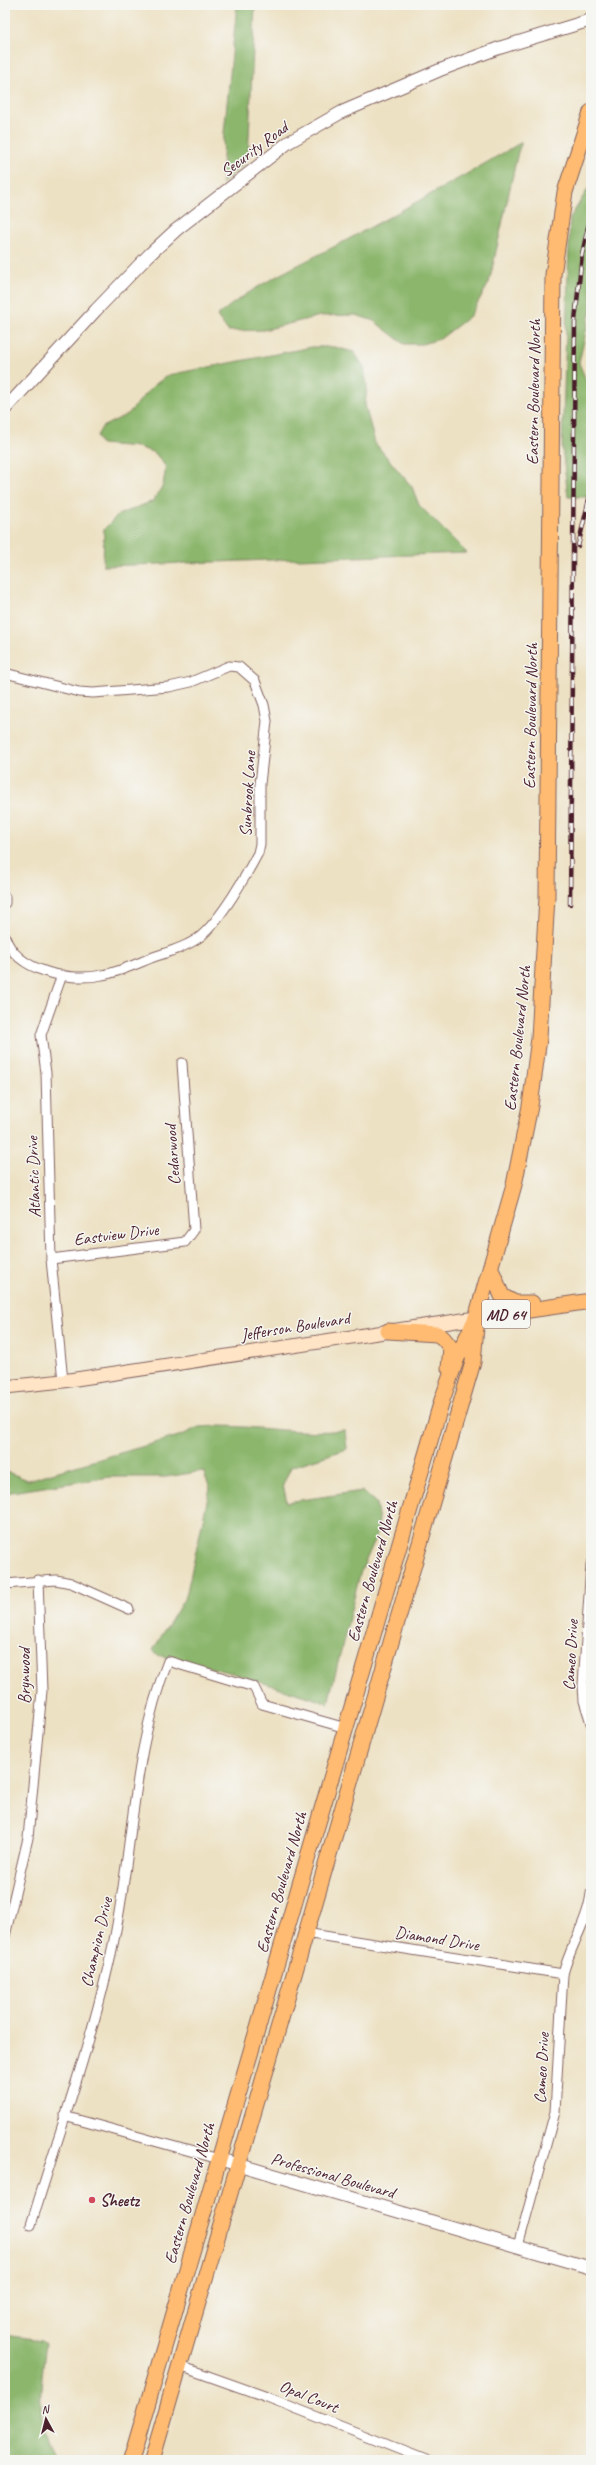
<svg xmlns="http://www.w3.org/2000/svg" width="596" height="2465" font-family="Caveat,sans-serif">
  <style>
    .forest { fill: #8bb66c; stroke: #6a6a4c }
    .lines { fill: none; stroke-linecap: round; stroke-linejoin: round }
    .minor-casing { stroke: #836360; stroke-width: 11 }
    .tertiary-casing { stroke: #836360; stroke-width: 14 }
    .secondary-casing { stroke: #836360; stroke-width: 15 }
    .primary-casing { stroke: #836360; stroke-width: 17 }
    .minor { stroke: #fff; stroke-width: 9 }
    .tertiary { stroke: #fff; stroke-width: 12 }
    .secondary { stroke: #ffe4c6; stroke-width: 13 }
    .primary { stroke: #ffbb71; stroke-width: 15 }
    .rail-casing { stroke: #4a1f2b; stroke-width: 4.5 }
    .rail { stroke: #f6f6f2; stroke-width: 3; stroke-dasharray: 9; stroke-linecap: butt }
    .poi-dot { fill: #d1495b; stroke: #f6f6f2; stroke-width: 1.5 }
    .labels { text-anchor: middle; stroke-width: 3; stroke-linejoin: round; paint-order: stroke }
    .shield { fill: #f6f6f2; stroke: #7e6067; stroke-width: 1 }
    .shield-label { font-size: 16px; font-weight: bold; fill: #4a1f2b }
    .street-label { font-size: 17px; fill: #4a1f2b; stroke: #f6f6f2 }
    .poi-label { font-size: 17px; font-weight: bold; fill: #4a1f2b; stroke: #f6f6f2; text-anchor: start }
  </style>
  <rect width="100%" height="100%" fill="#f6f6f2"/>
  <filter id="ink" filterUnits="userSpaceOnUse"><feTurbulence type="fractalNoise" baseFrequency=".025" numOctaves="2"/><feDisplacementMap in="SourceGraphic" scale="8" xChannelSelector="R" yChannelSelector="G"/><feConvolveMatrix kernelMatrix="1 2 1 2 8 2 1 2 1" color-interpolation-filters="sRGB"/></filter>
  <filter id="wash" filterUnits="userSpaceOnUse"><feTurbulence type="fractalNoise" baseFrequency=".012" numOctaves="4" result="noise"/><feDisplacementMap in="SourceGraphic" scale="16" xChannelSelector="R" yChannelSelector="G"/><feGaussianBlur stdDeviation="0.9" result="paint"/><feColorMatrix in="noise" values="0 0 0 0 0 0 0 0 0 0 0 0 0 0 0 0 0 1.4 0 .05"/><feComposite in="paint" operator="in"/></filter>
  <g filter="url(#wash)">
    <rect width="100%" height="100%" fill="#ede1c3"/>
    <g class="forest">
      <polygon points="237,5 255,5 248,159 222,184 224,133"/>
      <path d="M 522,142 L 518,152 L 489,283 L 470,316 L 440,339 L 422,344 L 404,344 L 374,321 L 356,315 L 320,316 L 264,330 L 228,331 L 217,316 C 254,284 302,264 345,241 C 405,209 464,176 522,142 Z"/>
      <polygon points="591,184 591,309 579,363 591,392 591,489 590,497 568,497 562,447 570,218"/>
      <polygon points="312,347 334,347 354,352 364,367 367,386 365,405 375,443 412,487 419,505 467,553 103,566 104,529 118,515 153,501 163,485 166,467 155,453 138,447 101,444 97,436 102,427 128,414 153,386 168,375"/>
      <path d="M 217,1426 C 260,1426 302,1435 345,1430 L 347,1449 L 291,1467 L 283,1485 L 287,1502 L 362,1491 L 376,1503 L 379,1521 L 375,1540 L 360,1574 L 328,1703 L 232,1673 L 157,1655 L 153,1650 L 186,1596 L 210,1488 L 203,1471 L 166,1477 L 110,1477 L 5,1493 L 5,1471 L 28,1480 L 182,1435 L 199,1427 Z"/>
      <path d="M 5,2335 L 41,2340 L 46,2343 C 41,2386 33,2422 59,2460 L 5,2460 Z"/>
    </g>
  </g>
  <g filter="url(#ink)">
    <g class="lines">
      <g class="minor-casing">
        <g id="minor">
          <path d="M 5,673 L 79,692 L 93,693 L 169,687 L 191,682 L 229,666 L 239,667 L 255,681 L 264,705 L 267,721 L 260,784 L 260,844 L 258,853 C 246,876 221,919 201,936 C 187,947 168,952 151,958 C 136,964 119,972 102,975 C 71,982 17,972 5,937"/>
          <polyline points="5,897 5,903"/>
          <polyline points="62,975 41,1035 46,1073 51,1259 63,1381"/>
          <polyline points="51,1259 185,1242 194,1230 182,1063"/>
          <polyline points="591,1564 583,1685 584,1701 591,1723"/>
          <polyline points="5,1584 56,1580 71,1583 129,1609"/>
          <polyline points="305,1933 563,1974"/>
          <polyline points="5,1936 28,1838 42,1691 38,1580"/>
          <polyline points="64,2116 219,2159"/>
          <path d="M 31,2225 C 60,2129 97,2028 116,1930 C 133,1841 134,1745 168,1661 L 254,1687 L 262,1704 L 346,1728"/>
          <path d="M 518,2246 L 555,2112 L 563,1974 C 570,1946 588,1921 591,1893"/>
          <polyline points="180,2366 267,2397 426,2460"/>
        </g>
      </g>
      <g class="tertiary-casing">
        <g id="tertiary">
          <polyline points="5,409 96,310 149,255 176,230 289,142 342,112 440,70 499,48 591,20"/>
          <polyline points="219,2159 591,2268"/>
        </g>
      </g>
      <g class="secondary-casing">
        <polyline id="secondary" points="5,1387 63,1381 476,1318"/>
      </g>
      <g class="primary-casing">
        <g id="primary">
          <polyline points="491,1269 502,1296 515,1303 532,1303"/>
          <polyline points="476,1318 591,1301"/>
          <polyline points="388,1331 437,1334 443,1338 451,1348 449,1368"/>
          <polyline points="131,2460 442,1400 457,1358 476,1318 514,1185 530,1106 539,1038 547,897 553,275 565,192 591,112"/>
          <polyline points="152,2460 473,1362 476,1327"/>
        </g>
      </g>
      <use href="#minor" class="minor"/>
      <use href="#tertiary" class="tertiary"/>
      <use href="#secondary" class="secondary"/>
      <use href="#primary" class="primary"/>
      <g class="rail-casing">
        <g id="rail">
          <polyline points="578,546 591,491"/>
          <polyline points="570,904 575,321 582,254 591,214"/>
        </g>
      </g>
      <use href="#rail" class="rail"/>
    </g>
  </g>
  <circle class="poi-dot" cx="92" cy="2200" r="4"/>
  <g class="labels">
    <rect class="shield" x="482" y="1300" width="48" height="28" rx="3"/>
    <g class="shield-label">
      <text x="506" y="1320">MD 64</text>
    </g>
    <g class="street-label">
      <text transform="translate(254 149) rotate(-37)" y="6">Security Road</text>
      <text transform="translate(533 392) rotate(-89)" y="6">Eastern Boulevard North</text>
      <text transform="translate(530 716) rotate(-89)" y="6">Eastern Boulevard North</text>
      <text transform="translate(247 794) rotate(-87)" y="6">Sunbrook Lane</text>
      <text transform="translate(517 1038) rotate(-84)" y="6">Eastern Boulevard North</text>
      <text transform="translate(172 1155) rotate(-94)" y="6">Cedarwood</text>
      <text transform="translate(33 1177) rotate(-92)" y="6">Atlantic Drive</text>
      <text transform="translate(116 1234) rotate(-7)" y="6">Eastview Drive</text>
      <text transform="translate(295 1326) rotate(-9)" y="6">Jefferson Boulevard</text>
      <text transform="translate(372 1571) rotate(-74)" y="6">Eastern Boulevard North</text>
      <text transform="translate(570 1655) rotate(-87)" y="6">Cameo Drive</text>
      <text transform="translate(24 1676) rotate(-90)" y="6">Brynwood</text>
      <text transform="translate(281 1882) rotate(-74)" y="6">Eastern Boulevard North</text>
      <text transform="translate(437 1938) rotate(9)" y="6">Diamond Drive</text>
      <text transform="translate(96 1942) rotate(-77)" y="6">Champion Drive</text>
      <text transform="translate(541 2068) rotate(-87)" y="6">Cameo Drive</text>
      <text transform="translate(333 2175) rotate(16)" y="6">Professional Boulevard</text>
      <text transform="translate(189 2193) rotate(-74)" y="6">Eastern Boulevard North</text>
      <text transform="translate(309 2396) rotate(22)" y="6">Opal Court</text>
    </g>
    <g class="poi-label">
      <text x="100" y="2206">Sheetz</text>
    </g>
  </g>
  <rect width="596" height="2465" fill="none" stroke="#f6f6f2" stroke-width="20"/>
  <g transform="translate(46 2419) rotate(353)" stroke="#f6f6f2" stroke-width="3" paint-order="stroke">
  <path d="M0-3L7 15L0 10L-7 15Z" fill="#4a1f2b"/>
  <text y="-6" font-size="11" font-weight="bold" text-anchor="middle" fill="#4a1f2b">N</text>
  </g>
</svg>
